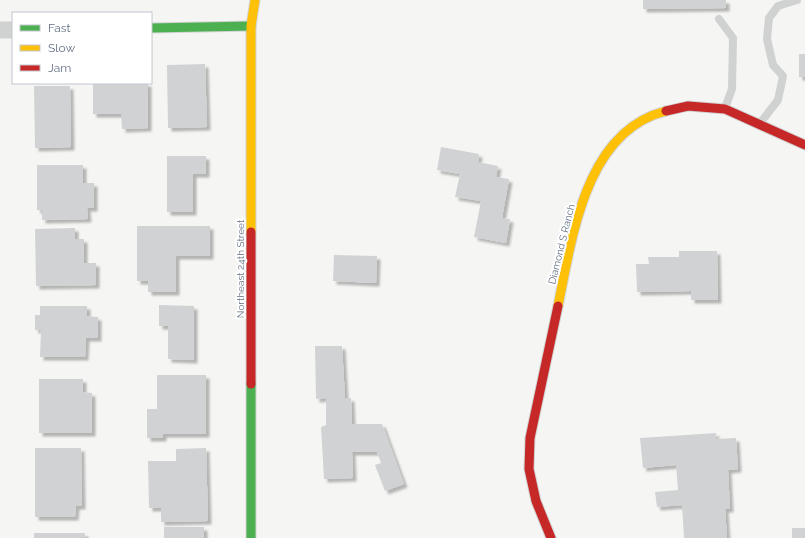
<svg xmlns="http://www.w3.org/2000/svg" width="805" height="538" font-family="Raleway,sans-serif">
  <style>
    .building { fill: #d1d2d3; filter: url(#shadow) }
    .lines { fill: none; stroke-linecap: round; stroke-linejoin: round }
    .fast-casing { stroke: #d1d3d3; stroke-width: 11 }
    .slow-casing { stroke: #d1d3d3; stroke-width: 11 }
    .jam-casing { stroke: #d1d3d3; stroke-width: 11 }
    .lane { stroke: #d0d1d1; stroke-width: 8 }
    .street { stroke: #d0d1d1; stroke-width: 17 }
    .fast { stroke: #4caf50; stroke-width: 9 }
    .slow { stroke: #ffc107; stroke-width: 9 }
    .jam { stroke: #c62828; stroke-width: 9 }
    .labels { text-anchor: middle; stroke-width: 4; stroke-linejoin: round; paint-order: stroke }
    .street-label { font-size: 10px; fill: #657185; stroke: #fff }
  </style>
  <defs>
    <filter id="shadow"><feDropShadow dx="3.5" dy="3.5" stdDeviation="1" flood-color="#0004"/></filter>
  </defs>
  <rect width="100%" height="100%" fill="#f5f6f4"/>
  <g class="building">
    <polygon points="643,0 726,0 726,8 643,9"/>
    <rect x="799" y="54" width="6" height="23"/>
    <polygon points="205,64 207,127 168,128 167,65"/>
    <polygon points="93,83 148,83 148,128 122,129 121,114 93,114"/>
    <polygon points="34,86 70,86 71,147 35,148"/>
    <polygon points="441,147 479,154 478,162 498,166 496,177 509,179 502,218 510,219 506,243 474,237 481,201 455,197 460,174 437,170"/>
    <polygon points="167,156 206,156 206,174 193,174 193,212 167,212"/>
    <polygon points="37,165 83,165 83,183 94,183 94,208 87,208 88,219 42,220 42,210 37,210"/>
    <polygon points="137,226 210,226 210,256 176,256 176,292 148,292 148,281 137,281"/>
    <polygon points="75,228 75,239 84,239 84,263 96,263 96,285 36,286 35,229"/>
    <polygon points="679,251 717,251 718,300 691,300 691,291 637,292 636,264 649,264 648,257 679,257"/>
    <polygon points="334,255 377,256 376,283 333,281"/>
    <polygon points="159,305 194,306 194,360 168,359 168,326 159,326"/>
    <polygon points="40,306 87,306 87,316 98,317 98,338 86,338 85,357 40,357 41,330 35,330 35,315 40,315"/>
    <polygon points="315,346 342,346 345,398 351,398 352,424 382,424 404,484 385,491 375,465 381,463 377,452 352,452 353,478 324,479 321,427 326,425 326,398 316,399"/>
    <polygon points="157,375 206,375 206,434 163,434 163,438 147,438 147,409 157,409"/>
    <polygon points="39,379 83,379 83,392 92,393 92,433 39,433"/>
    <polygon points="716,433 716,439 736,438 738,469 728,470 730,509 725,509 727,538 684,538 682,505 657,507 655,492 678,490 676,465 643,468 640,438"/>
    <polygon points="35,448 81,448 82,506 76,506 75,517 35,517"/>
    <polygon points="206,448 208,521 161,522 161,508 149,508 148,461 176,461 176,449"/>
    <rect x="164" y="527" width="40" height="11"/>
    <rect x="792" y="528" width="13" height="10"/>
    <rect x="34" y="533" width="51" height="5"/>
  </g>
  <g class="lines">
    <g class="fast-casing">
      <g id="fast">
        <polyline points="151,28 251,26"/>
        <polyline points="251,384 251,538"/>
      </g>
    </g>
    <g class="slow-casing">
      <g id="slow">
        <polyline points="251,232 251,26 255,0"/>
        <path d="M 558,306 C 572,238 585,131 666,111"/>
      </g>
    </g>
    <g class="jam-casing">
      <g id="jam">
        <polyline points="666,111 688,106 725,109 805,145"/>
        <polyline points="251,232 251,384"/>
        <polyline points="551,538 536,501 529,469 530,438 558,306"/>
      </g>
    </g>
    <g class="lane">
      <polyline points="719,19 733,38 732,89 725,108"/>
      <polyline points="761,122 778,100 783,76 773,65 767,39 769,18 778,6 797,0"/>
    </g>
    <polyline class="street" points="0,30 13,30"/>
    <use href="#fast" class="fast"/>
    <use href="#slow" class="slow"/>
    <use href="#jam" class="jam"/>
  </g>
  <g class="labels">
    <g class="street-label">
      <text transform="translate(561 244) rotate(-76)" y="4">Diamond S Ranch</text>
      <text transform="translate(240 269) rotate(-90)" y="4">Northeast 24th Street</text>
    </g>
  </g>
  <rect x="12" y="12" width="140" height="72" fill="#ffffff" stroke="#c1c6ce"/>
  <rect x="20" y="25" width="20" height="6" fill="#4caf50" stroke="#c1c6ce"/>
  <text x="48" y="32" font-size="12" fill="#657185">Fast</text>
  <rect x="20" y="45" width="20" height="6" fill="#ffc107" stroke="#c1c6ce"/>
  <text x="48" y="52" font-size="12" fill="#657185">Slow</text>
  <rect x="20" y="65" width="20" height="6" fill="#c62828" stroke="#c1c6ce"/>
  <text x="48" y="72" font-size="12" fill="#657185">Jam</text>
</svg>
